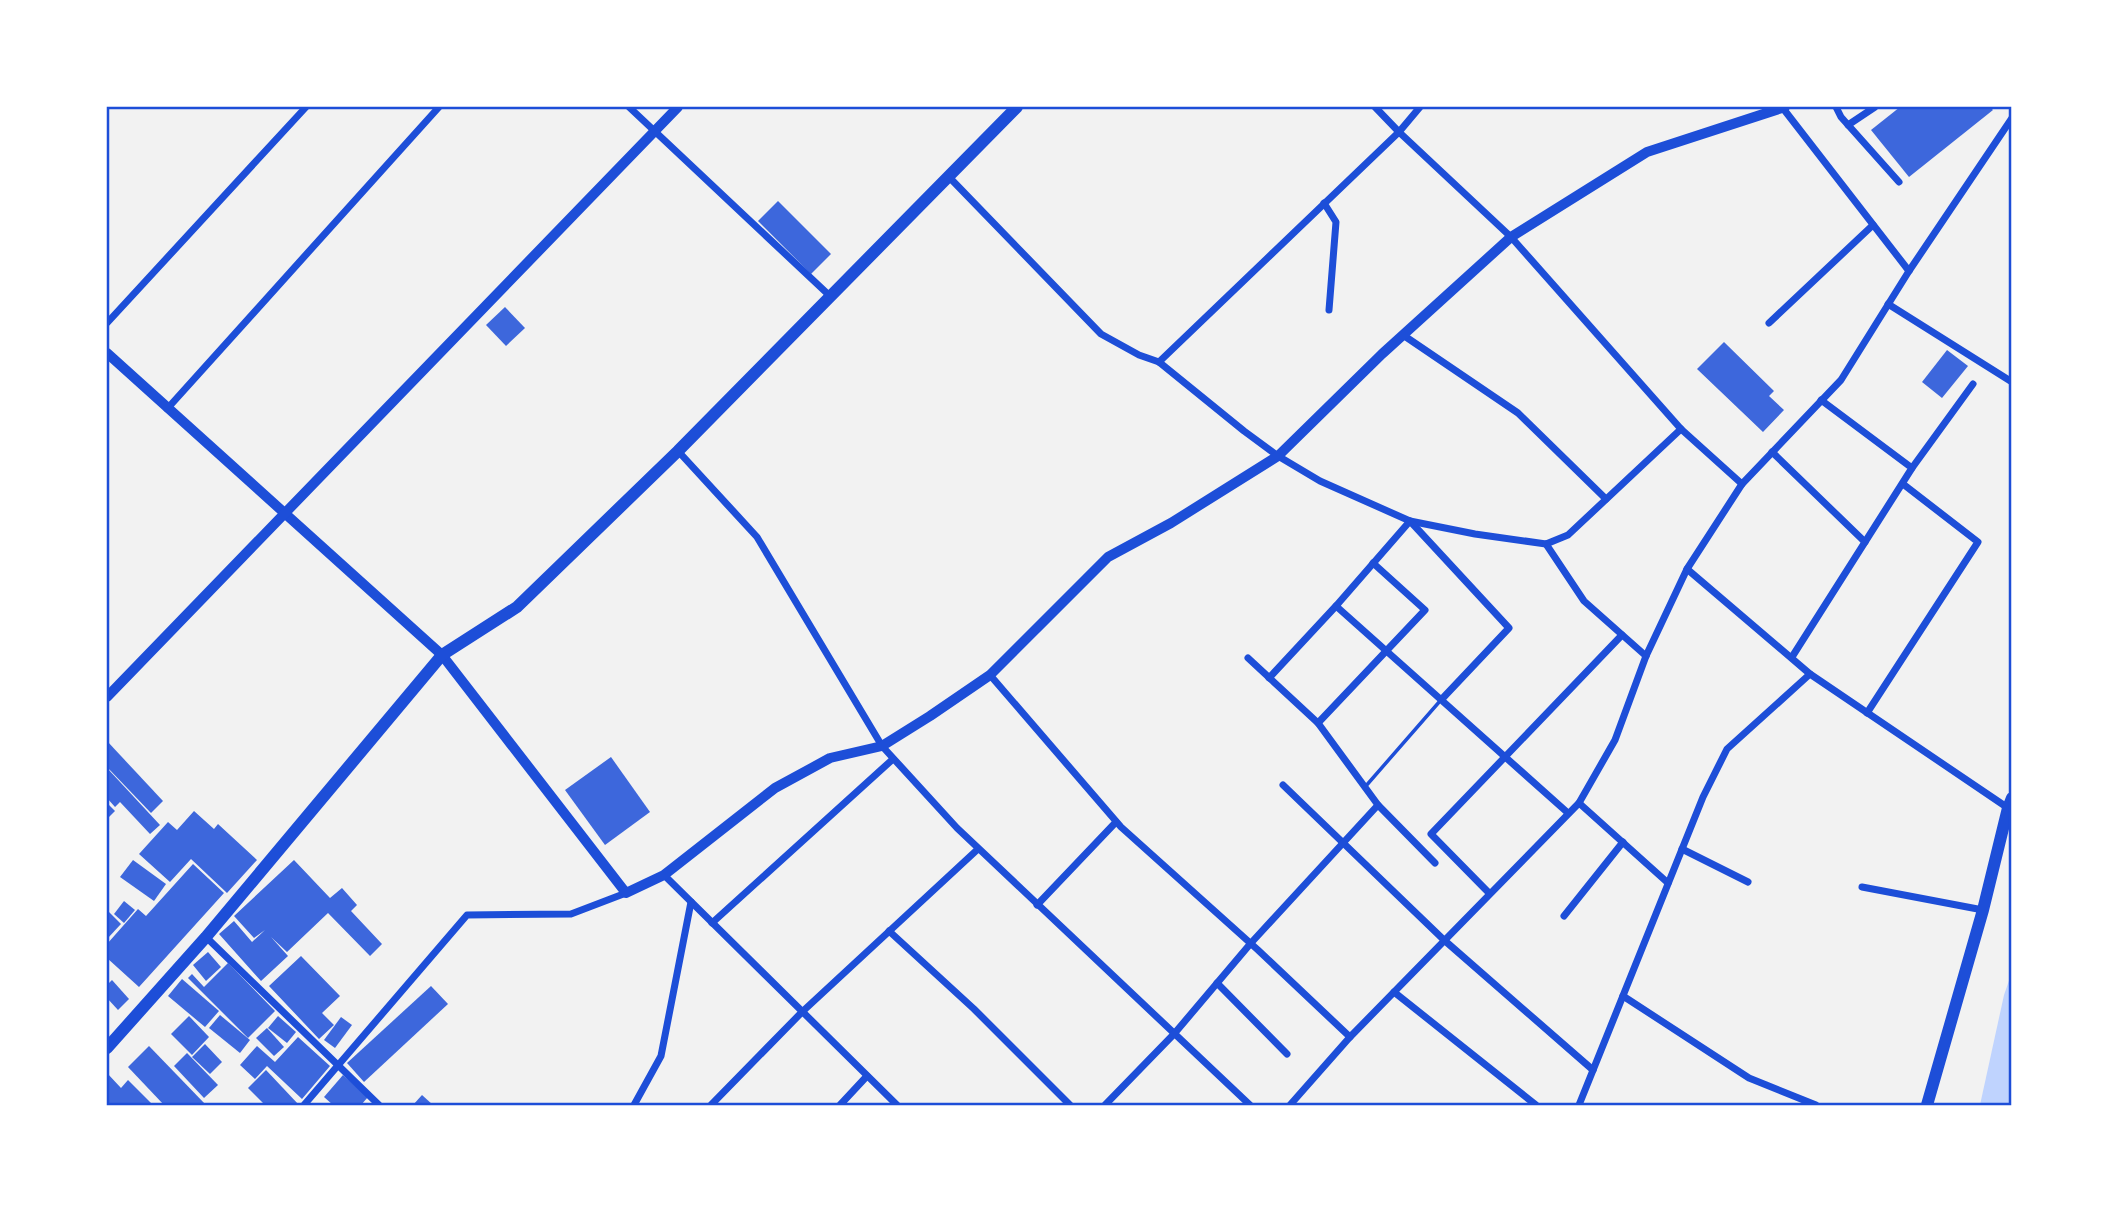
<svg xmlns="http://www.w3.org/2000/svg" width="2119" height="1212" font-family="'Noto Sans',sans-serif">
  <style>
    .water { fill: #bfd3fe }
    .building { fill: #3d67dc }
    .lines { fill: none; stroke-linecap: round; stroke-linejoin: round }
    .service { stroke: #1d4ed8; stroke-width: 3.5 }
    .minor { stroke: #1d4ed8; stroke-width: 7 }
    .tertiary { stroke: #1d4ed8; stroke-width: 10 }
    .secondary { stroke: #1d4ed8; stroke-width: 10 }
    .primary { stroke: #1d4ed8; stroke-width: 12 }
    .neatline { fill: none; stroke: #1d4ed8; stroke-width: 2.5 }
  </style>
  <rect width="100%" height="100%" fill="#f2f2f2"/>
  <polygon class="water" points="2012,972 2012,1105 1980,1105 2004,995"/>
  <g class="building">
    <polygon points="1900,107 1990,107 1993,110 1909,177 1871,130"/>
    <polygon points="778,201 831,254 811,274 758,221"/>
    <polygon points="505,307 525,328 506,346 486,325"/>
    <polygon points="1724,342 1774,391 1769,396 1784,410 1763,432 1697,369"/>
    <polygon points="1947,350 1968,366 1942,398 1922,382"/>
    <polygon points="107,741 163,801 151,813 107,767"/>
    <polygon points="611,757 650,812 605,845 565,790"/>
    <polygon points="107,768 160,825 150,834 120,802 115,807 107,798"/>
    <polygon points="107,803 115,811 107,819"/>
    <polygon points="194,811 214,829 218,824 257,860 227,893 191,859 170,882 139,854 168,822 177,830"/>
    <polygon points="133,860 166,884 154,901 120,877"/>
    <polygon points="294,860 330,898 342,888 357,905 351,911 382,944 370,956 328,913 287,952 271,937 288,956 261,981 219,934 234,921 252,942 265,930 254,938 234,916"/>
    <polygon points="193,864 224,893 139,987 107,958 107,944 138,909 146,916"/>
    <polygon points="124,901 135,910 124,923 114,914"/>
    <polygon points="107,910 121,924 107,939"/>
    <polygon points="208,952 221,967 206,981 193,965"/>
    <polygon points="301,956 340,996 322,1013 334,1025 319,1039 269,986"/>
    <polygon points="228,963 275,1011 248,1038 188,978 192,974 204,987"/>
    <polygon points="182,979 219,1011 205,1027 168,996"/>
    <polygon points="112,980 129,999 118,1010 107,998 107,985"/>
    <polygon points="431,986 448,1004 364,1082 347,1063"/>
    <polygon points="220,1015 250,1040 240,1053 209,1028"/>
    <polygon points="189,1016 209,1037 192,1055 171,1034"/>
    <polygon points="278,1016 296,1032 287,1043 268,1028"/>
    <polygon points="341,1017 352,1025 335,1048 324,1040"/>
    <polygon points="267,1028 284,1047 274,1056 256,1038"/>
    <polygon points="298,1037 330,1066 302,1099 267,1066 255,1079 240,1065 257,1046 275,1062"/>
    <polygon points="205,1044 222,1062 210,1074 192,1057"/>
    <polygon points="149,1046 206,1105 164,1105 128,1067"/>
    <polygon points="187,1053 218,1085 204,1098 174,1066"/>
    <polygon points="266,1070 299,1105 265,1105 248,1088"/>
    <polygon points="107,1073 121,1088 128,1080 153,1105 107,1105"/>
    <polygon points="343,1075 368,1097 361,1105 333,1105 324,1097"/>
    <polygon points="422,1095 433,1105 413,1105"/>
  </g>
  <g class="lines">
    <polyline class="service" points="1365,787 1440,701"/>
    <g class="minor">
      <polyline points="629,107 831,297"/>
      <polyline points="1375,107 1399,132 1511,237 1681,429 1742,484 1841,380 1909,271 2012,118"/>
      <polyline points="1782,107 1909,271"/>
      <polyline points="1836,107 1841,117 1899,182"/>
      <polyline points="1848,125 1875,107"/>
      <polyline points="949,177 1101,334 1139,355 1159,362 1244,431 1278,456 1320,481 1410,521 1475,534 1546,544 1568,535 1681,429"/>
      <polyline points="1324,203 1336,222 1329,310"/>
      <polyline points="1888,304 2012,382"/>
      <polyline points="107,323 306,107"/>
      <polyline points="1769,323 1873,225"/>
      <polyline points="1403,335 1518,413 1606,499"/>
      <polyline points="1159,362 1399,132 1420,107"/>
      <polyline points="167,409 439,107"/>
      <polyline points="678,451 757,537 882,746 957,828 1250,1105"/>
      <polyline points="1772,452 1865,542"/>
      <polyline points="1912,468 1973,384"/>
      <polyline points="1546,544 1584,601 1646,656"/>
      <polyline points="1687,569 1810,674"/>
      <polyline points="1792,657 1912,468 1821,400"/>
      <polyline points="1248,658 1318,723 1378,805 1435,863"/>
      <polyline points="990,675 1121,827 1258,950 1350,1037"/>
      <polyline points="1269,678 1336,606"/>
      <polyline points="1441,700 1509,628 1410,521 1336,606 1568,813"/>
      <polyline points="1867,713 1978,542 1903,484"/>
      <polyline points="1318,723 1425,610 1373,563"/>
      <polyline points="1283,785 1444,940 1593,1070"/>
      <polyline points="1579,803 1668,883"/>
      <polyline points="1682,849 1748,882"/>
      <polyline points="664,875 897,1105"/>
      <polyline points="1862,887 1983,910"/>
      <polyline points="1489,893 1431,834 1622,635"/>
      <polyline points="1037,905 1116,822"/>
      <polyline points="1564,916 1623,842"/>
      <polyline points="712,923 893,759"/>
      <polyline points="889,931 974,1009 1070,1105"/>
      <polyline points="206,937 379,1105"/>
      <polyline points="1217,983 1287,1054"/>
      <polyline points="1394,992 1536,1105"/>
      <polyline points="1623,996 1749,1078 1816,1105"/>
      <polyline points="304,1105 467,915 571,914 626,893"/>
      <polyline points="634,1105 661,1056 691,902"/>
      <polyline points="711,1105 802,1012 978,849"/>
      <polyline points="840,1105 867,1076"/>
      <polyline points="1105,1105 1174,1034 1251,943 1378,805"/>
      <polyline points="1290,1105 1350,1037 1579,803 1615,740 1646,656 1687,569 1742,484"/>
      <polyline points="1579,1105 1703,797 1727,749 1810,674 2008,808"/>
    </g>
    <polyline class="tertiary" points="107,353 442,655 626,893 664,875 775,788 830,758 882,746 930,716 990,675 1108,557 1171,523 1278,456 1382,354 1511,237 1647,152 1785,107"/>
    <polyline class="secondary" points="107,697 678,107"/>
    <g class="primary">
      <polyline points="107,1048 206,937 442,655 517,607 678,451 1017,107"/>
      <polyline points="1927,1105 1983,910 2008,808 2012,798"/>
    </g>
  </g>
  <rect width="2119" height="1212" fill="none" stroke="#ffffff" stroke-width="217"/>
  <rect x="108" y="108" width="1902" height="996" class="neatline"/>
</svg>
